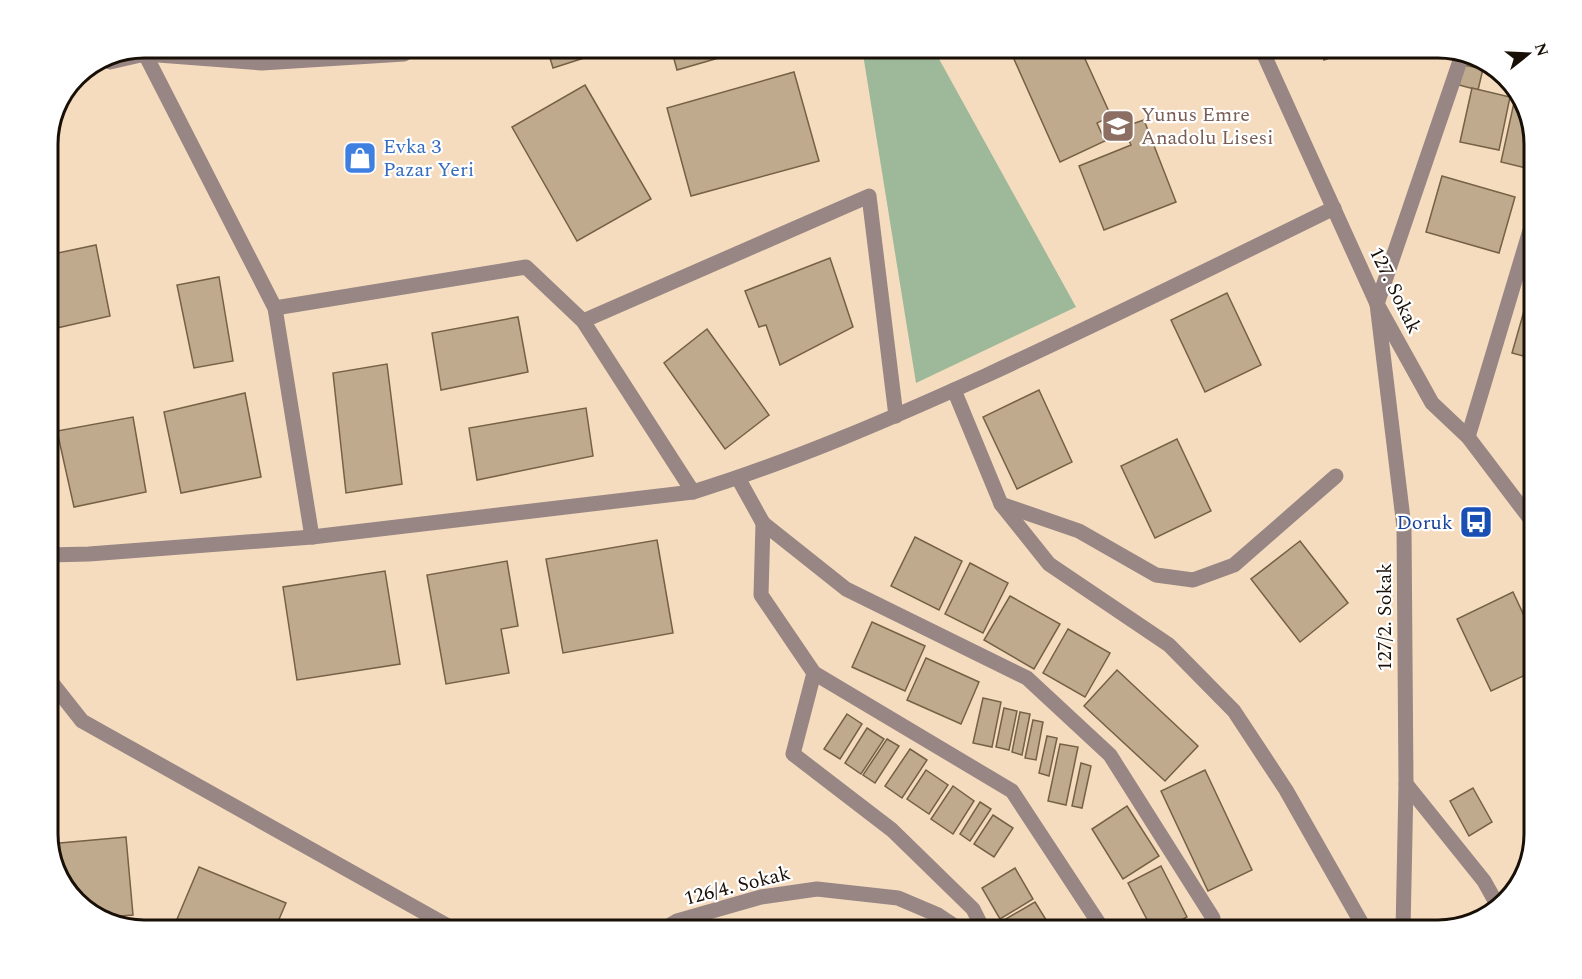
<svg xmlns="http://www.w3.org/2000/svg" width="1582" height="979" font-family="Spectral,serif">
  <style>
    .garden { fill: #9db999 }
    .building { fill: #c0aa8d; stroke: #756146; stroke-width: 1.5 }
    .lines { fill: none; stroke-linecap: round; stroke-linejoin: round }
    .minor { stroke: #988684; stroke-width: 15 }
    .labels { text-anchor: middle; stroke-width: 4.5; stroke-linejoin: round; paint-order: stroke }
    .education-label { font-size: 20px; fill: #785e54; stroke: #fff; text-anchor: start }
    .shop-label { font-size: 20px; fill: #366cbe; stroke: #fff; text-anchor: start }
    .street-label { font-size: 20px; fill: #180f06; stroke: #fff }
    .transit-label { font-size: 20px; fill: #164399; stroke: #fff; text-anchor: end }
    .rim { fill: none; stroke: #180f06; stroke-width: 3 }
  </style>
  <rect width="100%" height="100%" fill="#f6dcbf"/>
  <polygon class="garden" points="862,48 933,48 1076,307 916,383"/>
  <g class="building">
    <polygon points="547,48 615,48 553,68"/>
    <polygon points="671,48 753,48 677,70"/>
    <polygon points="1009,48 1080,48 1111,116 1097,123 1105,141 1060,162"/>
    <polygon points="1319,48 1356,48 1324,60"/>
    <polygon points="1464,65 1483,69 1478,90 1459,85"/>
    <polygon points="794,72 819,161 691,196 667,108"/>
    <polygon points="585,85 651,199 577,241 512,127"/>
    <polygon points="1472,88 1510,97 1499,150 1460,142"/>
    <polygon points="1515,98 1522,100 1534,139 1534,170 1501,162"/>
    <polygon points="1144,120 1176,202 1104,230 1079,166 1131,145 1123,127"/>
    <polygon points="1442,176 1515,197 1499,253 1426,232"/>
    <polygon points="96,245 110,316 48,330 48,255"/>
    <polygon points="830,258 853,327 780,365 766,325 759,327 745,291"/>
    <polygon points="219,277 233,361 194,368 177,285"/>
    <polygon points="1227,293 1261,365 1205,392 1171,320"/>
    <polygon points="1528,297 1534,298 1534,359 1512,353"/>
    <polygon points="518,317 528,372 441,390 432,333"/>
    <polygon points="707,329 769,415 725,449 664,363"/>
    <polygon points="387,364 402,484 346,493 333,373"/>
    <polygon points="1039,390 1072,462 1017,489 983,417"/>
    <polygon points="245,393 261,477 181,493 164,412"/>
    <polygon points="586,408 593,456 477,480 469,428"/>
    <polygon points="133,417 146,492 74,507 57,431"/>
    <polygon points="1177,439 1211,511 1155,538 1121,466"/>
    <polygon points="915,537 962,561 939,610 891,586"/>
    <polygon points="657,540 673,633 563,653 546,559"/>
    <polygon points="1300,541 1348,603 1300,642 1251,579"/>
    <polygon points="507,561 518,626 501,629 509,673 446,684 427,575"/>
    <polygon points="970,563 1008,583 983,633 945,614"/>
    <polygon points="385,571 400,664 297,680 283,587"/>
    <polygon points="1513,592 1534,637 1534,671 1491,691 1457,619"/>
    <polygon points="1010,596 1060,624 1034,669 984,640"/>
    <polygon points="872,622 925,646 905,691 852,667"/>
    <polygon points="1068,629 1110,653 1085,697 1043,673"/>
    <polygon points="926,658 979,682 961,724 907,700"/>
    <polygon points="1117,670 1198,746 1165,781 1084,706"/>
    <polygon points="983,698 1001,702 992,747 973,743"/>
    <polygon points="1004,708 1017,711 1009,750 996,747"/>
    <polygon points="1020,712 1030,714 1022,755 1012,752"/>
    <polygon points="847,714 862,724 840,759 824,749"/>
    <polygon points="1033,720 1043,722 1036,760 1025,758"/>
    <polygon points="1534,723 1534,743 1527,727"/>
    <polygon points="867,728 884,739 861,774 845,763"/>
    <polygon points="1047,736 1057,738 1049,776 1039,773"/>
    <polygon points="887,739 899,746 875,783 863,775"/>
    <polygon points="1060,744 1078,747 1066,805 1048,801"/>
    <polygon points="910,749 927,760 902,798 885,786"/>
    <polygon points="1081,763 1091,766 1082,808 1072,806"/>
    <polygon points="926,770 948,785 929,814 907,799"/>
    <polygon points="1205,770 1252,870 1208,891 1161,791"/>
    <polygon points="953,786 974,801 953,834 931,819"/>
    <polygon points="1473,788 1492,822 1469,836 1450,801"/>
    <polygon points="980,802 991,809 970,841 960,834"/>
    <polygon points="1127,806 1159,856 1123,879 1092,829"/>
    <polygon points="993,815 1013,828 994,857 974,844"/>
    <polygon points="126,837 133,915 96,918 61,883 49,844"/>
    <polygon points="1161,866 1187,917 1161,931 1153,931 1128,883"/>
    <polygon points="199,867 286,903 274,931 172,931"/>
    <polygon points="1015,868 1033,899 1000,919 982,888"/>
    <polygon points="1035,902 1048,923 1034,931 1011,931 1004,920"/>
    <polygon points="1059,925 1063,931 1049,931"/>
  </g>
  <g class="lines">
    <g class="minor">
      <polyline points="1261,48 1377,304 1432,403 1468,437 1534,524"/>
      <polyline points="145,54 275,308 312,537"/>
      <polyline points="110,62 145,54 262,63 404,54 412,48"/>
      <polyline points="275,308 526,267 583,321 693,492"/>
      <polyline points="583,321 869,196 896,416"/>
      <polyline points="954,390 1001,504 1049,564 1169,645 1234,711 1286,790 1366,931"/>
      <polyline points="1468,437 1534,217"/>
      <polyline points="738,478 763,523 846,589 1027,678 1110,755 1213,918"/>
      <polyline points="1001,504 1079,531 1156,575 1193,580 1234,565 1336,476"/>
      <polyline points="763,523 761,595 814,673 1012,791 1104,931"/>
      <path d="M 48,555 L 89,554 L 312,537 L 693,492 C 793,461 890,419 985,376 C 1102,322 1218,265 1334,208"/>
      <polyline points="814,673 793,754 892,830 973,909 984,931"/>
      <polyline points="48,678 82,721 457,931"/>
      <polyline points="1406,784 1484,881 1498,906"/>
      <polyline points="660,931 677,921 761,897 817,889 898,898 938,915 962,931"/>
      <polyline points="1403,931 1406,784 1404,527 1377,304 1462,55"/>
    </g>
  </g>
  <defs>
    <g id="school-square" transform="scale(1.725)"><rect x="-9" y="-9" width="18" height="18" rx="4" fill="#8d6e63" stroke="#fff"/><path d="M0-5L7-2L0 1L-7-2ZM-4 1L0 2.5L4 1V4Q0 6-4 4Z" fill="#fff"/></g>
    <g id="shop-square" transform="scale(1.725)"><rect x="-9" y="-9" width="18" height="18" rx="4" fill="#3f7fe0" stroke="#fff"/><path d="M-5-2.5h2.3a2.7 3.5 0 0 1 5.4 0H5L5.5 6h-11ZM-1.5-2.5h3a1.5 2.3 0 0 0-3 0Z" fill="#fff"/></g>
    <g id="bus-square" transform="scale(1.725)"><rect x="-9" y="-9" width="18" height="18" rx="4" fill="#1a4fb4" stroke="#fff"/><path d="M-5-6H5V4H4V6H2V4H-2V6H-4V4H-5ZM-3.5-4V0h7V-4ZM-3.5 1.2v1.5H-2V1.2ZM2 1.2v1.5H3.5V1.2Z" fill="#fff"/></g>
  </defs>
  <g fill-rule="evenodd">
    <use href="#school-square" x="1118" y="126"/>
    <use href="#shop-square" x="360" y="158"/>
    <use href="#bus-square" x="1476" y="522"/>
  </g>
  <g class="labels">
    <g class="education-label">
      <text x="1141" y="121">Yunus Emre<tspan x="1141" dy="23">Anadolu Lisesi</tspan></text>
    </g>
    <g class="shop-label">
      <text x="383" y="153">Evka 3<tspan x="383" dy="23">Pazar Yeri</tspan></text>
    </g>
    <g class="street-label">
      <text transform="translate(1396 290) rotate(64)" y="7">127. Sokak</text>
      <text transform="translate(1384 617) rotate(-90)" y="7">127/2. Sokak</text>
      <text transform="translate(737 885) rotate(-14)" y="7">126/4. Sokak</text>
    </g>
    <g class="transit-label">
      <text x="1453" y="529">Doruk</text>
    </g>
  </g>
  <path d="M0 0H1582V979H0ZM144 58H1438A86 86 0 0 1 1524 144V834A86 86 0 0 1 1438 920H144A86 86 0 0 1 58 834V144A86 86 0 0 1 144 58Z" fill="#fff" fill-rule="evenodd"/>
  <path class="rim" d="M144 58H1438A86 86 0 0 1 1524 144V834A86 86 0 0 1 1438 920H144A86 86 0 0 1 58 834V144A86 86 0 0 1 144 58Z"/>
  <g transform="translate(1528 54) rotate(72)" stroke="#ffffff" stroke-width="4.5" paint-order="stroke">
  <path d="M0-4.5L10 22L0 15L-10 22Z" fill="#180f06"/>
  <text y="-9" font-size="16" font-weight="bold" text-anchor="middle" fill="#180f06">N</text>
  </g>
</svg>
